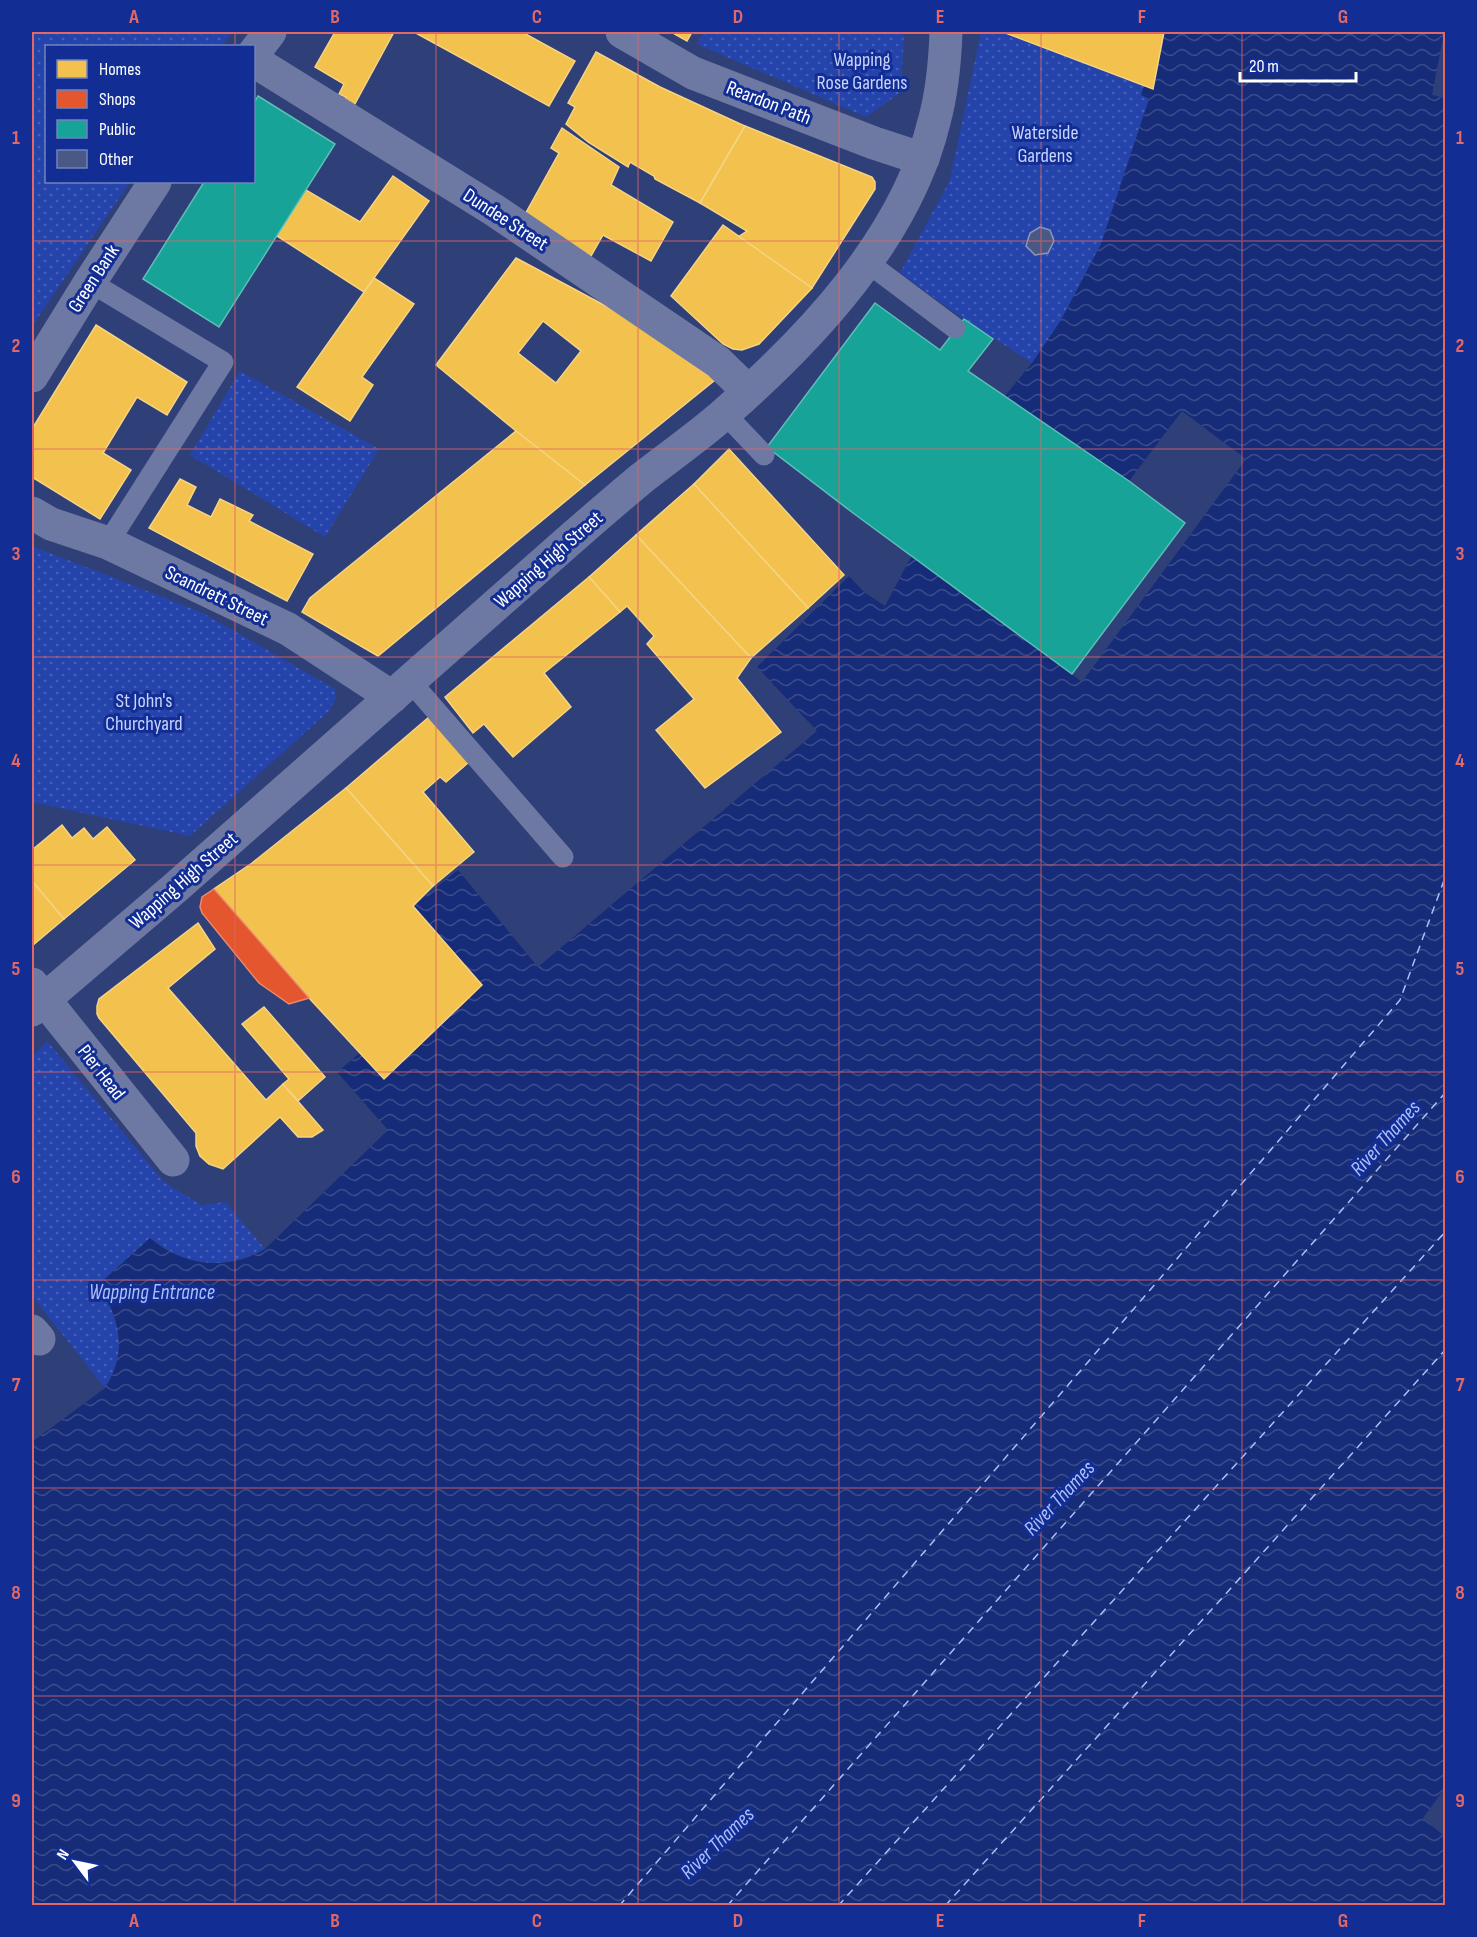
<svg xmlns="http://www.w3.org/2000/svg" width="1477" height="1937" font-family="'Sofia Sans Condensed',sans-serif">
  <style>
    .park { fill: url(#park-dots) }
    .water { fill: url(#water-waves) }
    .pier { fill: #2f3f77 }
    .homes { fill: #f2c14e; stroke: #f6d483; stroke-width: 1.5; fill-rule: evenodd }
    .shops { fill: #e4572e; stroke: #ec896d; stroke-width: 1.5 }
    .public { fill: #17a398; stroke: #5dbfb7; stroke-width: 1.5 }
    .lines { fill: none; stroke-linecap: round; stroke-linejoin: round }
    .ferry { stroke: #adbff9; stroke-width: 1.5; stroke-dasharray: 8 6; stroke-linecap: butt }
    .building { fill: #4a5885; stroke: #8c96b7; stroke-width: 1.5 }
    .service { stroke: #6d79a2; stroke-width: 21 }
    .minor { stroke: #6d79a2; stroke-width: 33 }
    .tertiary { stroke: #6d79a2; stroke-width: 33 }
    .grid { fill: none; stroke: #e26868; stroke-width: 1.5; stroke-opacity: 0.55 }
    .labels { text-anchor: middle; stroke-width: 6; stroke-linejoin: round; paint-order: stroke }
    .park-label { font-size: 20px; fill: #c8d4fd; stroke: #122e94 }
    .street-label { font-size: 20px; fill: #fff; stroke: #122e94 }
    .water-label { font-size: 21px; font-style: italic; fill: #adbff9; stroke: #122e94 }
    .neatline { fill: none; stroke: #e26868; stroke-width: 2 }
    .grid-label { font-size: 20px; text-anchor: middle; font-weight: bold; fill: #e26868 }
  </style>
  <defs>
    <pattern id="park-dots" width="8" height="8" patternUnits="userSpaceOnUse" patternTransform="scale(1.5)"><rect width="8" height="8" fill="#2544ab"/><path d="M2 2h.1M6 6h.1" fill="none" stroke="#4660b8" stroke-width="1.8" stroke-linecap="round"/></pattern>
    <pattern id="water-waves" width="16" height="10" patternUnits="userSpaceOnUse" patternTransform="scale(1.5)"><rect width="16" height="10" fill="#172c78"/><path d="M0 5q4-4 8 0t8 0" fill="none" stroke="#3a4c8c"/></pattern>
  </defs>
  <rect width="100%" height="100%" fill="#2f3f77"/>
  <g class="park">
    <polygon points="32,32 232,32 222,46 46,46 46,182 130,182 32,326"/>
    <polygon points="704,32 904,32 901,92 866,117 697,44"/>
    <polygon points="981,32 1003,32 1144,86 1142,90 1149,99 1101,244 1061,320 1032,363 964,319 900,273 950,180"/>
    <polygon points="240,371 379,449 325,537 190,455"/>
    <polygon points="32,546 201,612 335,689 336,698 329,711 190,836 32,802"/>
    <path d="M 47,1041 L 165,1183 L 202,1205 L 225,1202 L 265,1249 C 220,1271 189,1267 150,1238 L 99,1284 C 119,1321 129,1349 105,1388 L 32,1296 L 32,1057 Z"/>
  </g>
  <path class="water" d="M 1164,32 L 1445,32 L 1445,1905 L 32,1905 L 32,1442 L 105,1388 C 129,1349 119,1321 99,1284 L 150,1238 C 175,1260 210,1269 243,1259 C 250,1257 258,1253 265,1249 L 388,1130 L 337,1072 L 360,1053 L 385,1079 L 482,985 L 413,906 L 458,870 L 538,967 L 817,731 L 757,667 L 849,576 L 864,592 L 885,606 L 912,555 L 1005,396 L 1032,363 L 1061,320 L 1101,244 L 1149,99 L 1141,95 L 1144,86 L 1153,88 Z"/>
  <g class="pier">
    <polygon points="1444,32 1446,32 1445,98 1432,95"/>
    <polygon points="1182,411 1246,459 1082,682 912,555 1129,481"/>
    <polygon points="1445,1788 1445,1837 1423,1818"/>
  </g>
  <g class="homes">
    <polygon points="335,32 394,32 351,111 340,105 346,97 339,94 344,84 315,67"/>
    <polygon points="414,32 522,32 575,61 549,106"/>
    <polygon points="671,32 692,32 687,41"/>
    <polygon points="1003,32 1164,32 1153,89"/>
    <polygon points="596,52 660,87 745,126 700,203 655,179 654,176 630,162 628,167 588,142 566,124 575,107 568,103"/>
    <polygon points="745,126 872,177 875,182 875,189 812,288 738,237 747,231 700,203"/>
    <polygon points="562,128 619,167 611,185 673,222 651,261 603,235 591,256 523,218 559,153 551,148"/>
    <polygon points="393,176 429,201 364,292 277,236 306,190 360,222"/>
    <polygon points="723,225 812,288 759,344 742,350 733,349 723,344 671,296"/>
    <path d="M 516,258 L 617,312 L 715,380 L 585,485 L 516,431 L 436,365 ZM 543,321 L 581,351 L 556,383 L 518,353 Z"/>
    <polygon points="374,278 414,304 362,377 373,385 350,421 297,387"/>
    <polygon points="96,325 187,382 167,415 137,397 103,453 131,470 100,519 32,477 32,429"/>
    <polygon points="516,431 585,485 378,656 302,612 310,598"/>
    <polygon points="729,449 844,575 808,608 694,484"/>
    <polygon points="180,479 196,487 187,505 211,517 220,499 253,515 249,521 313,554 287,601 149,528"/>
    <polygon points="694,484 808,608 751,658 636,535"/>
    <polygon points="636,535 751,658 737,678 781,732 705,788 656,730 694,699 647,644 654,636 627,606 620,612 589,577"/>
    <polygon points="589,577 620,612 544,673 571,707 513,757 484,724 473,733 445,697"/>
    <polygon points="429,717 469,762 446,782 440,777 423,792 474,852 433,886 346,788"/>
    <polygon points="346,788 433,886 413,906 482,985 384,1079 309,998 214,889 252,863"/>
    <polygon points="62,825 72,838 84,828 93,839 107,827 135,860 64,919 32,881 32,850"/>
    <polygon points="32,881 64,919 32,946"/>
    <polygon points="198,923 215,949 168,988 266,1100 283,1084 323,1130 312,1137 298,1137 280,1117 223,1169 209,1164 200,1156 196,1146 196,1133 99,1018 97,1014 97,1006 99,999"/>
    <polygon points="264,1007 325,1077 298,1101 283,1084 289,1079 242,1024"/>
  </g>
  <polygon class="shops" points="214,889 309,998 289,1004 259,983 202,913 200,907 202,897"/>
  <g class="public">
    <polygon points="258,96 335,144 219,327 143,279 204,182 254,182 254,103"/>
    <polygon points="875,303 940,350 964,319 993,339 968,371 1129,481 1185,523 1072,674 853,513 767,447"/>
  </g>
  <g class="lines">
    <g class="ferry">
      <polyline points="619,1906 1400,1000 1446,875"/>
      <polyline points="727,1906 1446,1092"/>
      <polyline points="838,1906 1446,1231"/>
      <polyline points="945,1906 1446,1349"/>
    </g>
  </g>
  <polygon class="building" points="1040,227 1050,230 1054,241 1048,253 1035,255 1026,246 1030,233"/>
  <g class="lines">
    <g class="service">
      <polyline points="867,262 955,328"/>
      <polyline points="90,282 223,362 108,543"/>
      <polyline points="725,414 764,455"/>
      <polyline points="410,681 563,857"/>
    </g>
    <g class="minor">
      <polyline points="622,32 693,73 874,143 923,159"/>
      <polyline points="254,53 270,32"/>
      <polyline points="254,61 494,210 718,362 748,391"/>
      <polyline points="32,376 90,282 155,182"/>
      <polyline points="32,513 51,524 108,543 288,629 392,697"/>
      <polyline points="32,984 173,1160"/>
      <polyline points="32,1331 39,1339"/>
    </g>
    <path class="tertiary" d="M 32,1010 L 175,888 L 573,537 C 596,517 619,497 642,478 C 670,456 699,436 725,413 C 812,337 906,237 934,122 C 942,93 945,61 946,32"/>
  </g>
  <path class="grid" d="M 235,32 L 235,46M 436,32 L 436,1906M 638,32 L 638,1906M 839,32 L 839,1906M 1041,32 L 1041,1906M 1242,32 L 1242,1906M 235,182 L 235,1906M 32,241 L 1446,241M 32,449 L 1446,449M 32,657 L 1446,657M 32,865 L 1446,865M 32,1072 L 1446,1072M 32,1280 L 1446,1280M 32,1488 L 1446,1488M 32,1696 L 1446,1696"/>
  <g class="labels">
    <g class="park-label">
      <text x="862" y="66">Wapping<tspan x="862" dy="23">Rose Gardens</tspan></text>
      <text x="1045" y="139">Waterside<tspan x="1045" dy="23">Gardens</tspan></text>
      <text x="144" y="707">St John's<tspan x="144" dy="23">Churchyard</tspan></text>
    </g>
    <g class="street-label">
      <text transform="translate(769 102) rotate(21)" y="7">Reardon Path</text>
      <text transform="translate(506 219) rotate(33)" y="7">Dundee Street</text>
      <text transform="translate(93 278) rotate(-57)" y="7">Green Bank</text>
      <text transform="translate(548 559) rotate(-41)" y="7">Wapping High Street</text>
      <text transform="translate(217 595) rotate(26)" y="7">Scandrett Street</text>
      <text transform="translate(183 880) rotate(-41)" y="7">Wapping High Street</text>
      <text transform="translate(102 1072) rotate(52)" y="7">Pier Head</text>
    </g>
    <g class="water-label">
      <text transform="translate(1385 1138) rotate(-48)" y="7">River Thames</text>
      <text x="152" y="1299">Wapping Entrance</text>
      <text transform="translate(1059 1498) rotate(-47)" y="7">River Thames</text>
      <text transform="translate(717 1843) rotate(-44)" y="7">River Thames</text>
    </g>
  </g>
  <rect width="1477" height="1937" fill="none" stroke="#122e94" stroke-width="66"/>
  <rect x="45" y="45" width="210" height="138" fill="#122e94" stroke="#7182bf" stroke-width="1.5"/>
  <rect x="57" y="60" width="30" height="18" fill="#f2c14e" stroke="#7182bf" stroke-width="1.5"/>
  <text x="99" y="75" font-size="18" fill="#ffffff">Homes</text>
  <rect x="57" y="90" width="30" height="18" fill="#e4572e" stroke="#7182bf" stroke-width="1.5"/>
  <text x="99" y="105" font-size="18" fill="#ffffff">Shops</text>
  <rect x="57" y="120" width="30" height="18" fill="#17a398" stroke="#7182bf" stroke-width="1.5"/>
  <text x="99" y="135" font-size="18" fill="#ffffff">Public</text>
  <rect x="57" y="150" width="30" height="18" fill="#4a5885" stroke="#7182bf" stroke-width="1.5"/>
  <text x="99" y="165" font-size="18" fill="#ffffff">Other</text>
  <g transform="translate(75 1862) rotate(302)" stroke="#122e94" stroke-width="4.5" paint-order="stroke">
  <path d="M0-4.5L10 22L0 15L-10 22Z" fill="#ffffff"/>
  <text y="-9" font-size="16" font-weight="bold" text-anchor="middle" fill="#ffffff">N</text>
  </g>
  <path d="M1240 72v9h116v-9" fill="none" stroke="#ffffff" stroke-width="3"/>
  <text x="1249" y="72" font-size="18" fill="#ffffff" stroke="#122e94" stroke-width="4.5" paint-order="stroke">20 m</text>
  <rect x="33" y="33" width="1411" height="1871" class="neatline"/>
  <g class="grid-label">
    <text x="134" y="23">A</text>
    <text x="335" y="23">B</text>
    <text x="537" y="23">C</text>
    <text x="738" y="23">D</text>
    <text x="940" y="23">E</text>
    <text x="1142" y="23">F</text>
    <text x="1343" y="23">G</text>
    <text x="16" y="144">1</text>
    <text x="1460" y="144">1</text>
    <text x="16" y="352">2</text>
    <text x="1460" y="352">2</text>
    <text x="16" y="560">3</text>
    <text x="1460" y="560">3</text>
    <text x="16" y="767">4</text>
    <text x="1460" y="767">4</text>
    <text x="16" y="975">5</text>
    <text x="1460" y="975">5</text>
    <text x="16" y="1183">6</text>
    <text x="1460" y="1183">6</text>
    <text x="16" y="1391">7</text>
    <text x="1460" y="1391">7</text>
    <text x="16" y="1599">8</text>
    <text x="1460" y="1599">8</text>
    <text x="16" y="1807">9</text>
    <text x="1460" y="1807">9</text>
    <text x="134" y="1927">A</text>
    <text x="335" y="1927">B</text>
    <text x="537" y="1927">C</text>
    <text x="738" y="1927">D</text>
    <text x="940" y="1927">E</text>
    <text x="1142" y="1927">F</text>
    <text x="1343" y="1927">G</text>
  </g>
</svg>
